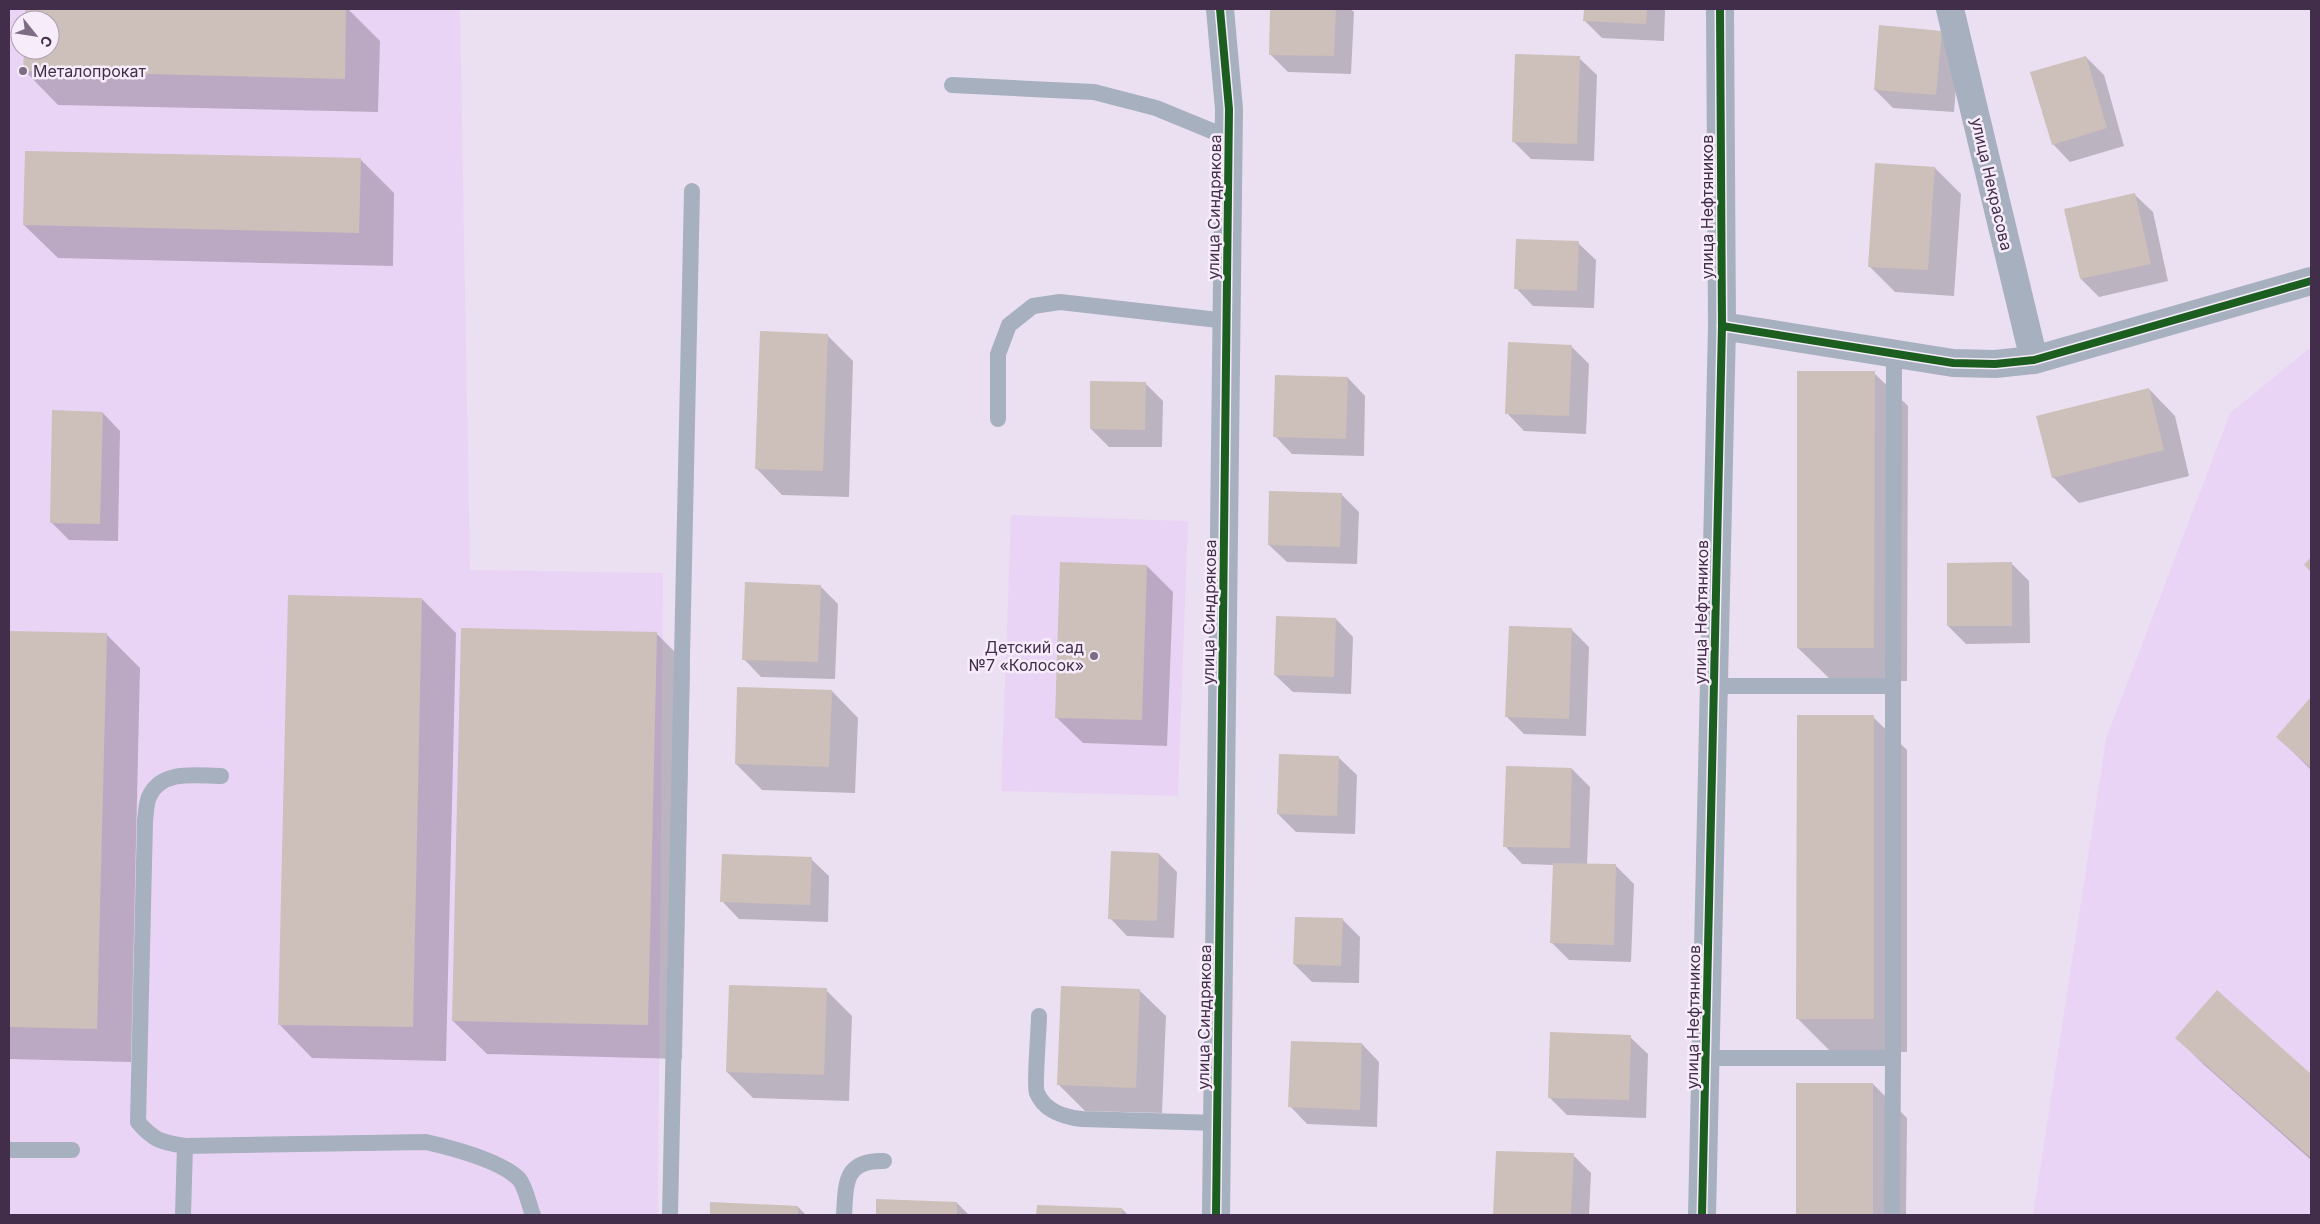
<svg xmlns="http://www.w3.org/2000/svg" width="2320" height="1224" font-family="Inter,sans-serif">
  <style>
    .built { fill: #ead4f5; fill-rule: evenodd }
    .shadow { fill: #0003 }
    .building { fill: #cdbfb9 }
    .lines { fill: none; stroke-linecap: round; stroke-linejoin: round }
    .service { stroke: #a7b0bf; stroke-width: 16 }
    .minor { stroke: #a7b0bf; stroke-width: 28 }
    .cycleway-casing { stroke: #f6ecfa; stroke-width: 11 }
    .cycleway { stroke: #1b5e20; stroke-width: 8 }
    .poi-dot { fill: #7d6c84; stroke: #f6ecfa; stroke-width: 2 }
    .labels { text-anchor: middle; stroke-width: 5; stroke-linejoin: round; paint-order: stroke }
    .poi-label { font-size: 16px; fill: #422e4a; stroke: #f6ecfa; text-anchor: start }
    .street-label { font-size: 16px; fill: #422e4a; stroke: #f6ecfa }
  </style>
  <rect width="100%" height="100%" fill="#ebe0f1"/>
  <g class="built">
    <path d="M 9,9 L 460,9 L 470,570 L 663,573 L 658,1215 L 9,1215 ZM 20,20 L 50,20 L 50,50 L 20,50 Z"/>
    <polygon points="2311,347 2311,1215 2033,1215 2106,739 2230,413"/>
    <polygon points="1011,515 1188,521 1178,796 1001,791"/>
  </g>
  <g class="shadow">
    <polygon points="26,9 348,9 380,41 378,112 58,105 25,71 25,50 50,50 50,20 26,20"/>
    <polygon points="1271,9 1350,9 1354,12 1351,74 1288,72 1270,54"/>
    <polygon points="1585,9 1665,9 1664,41 1602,38 1584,20"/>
    <polygon points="1941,32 1959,50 1954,112 1893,108 1875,90"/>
    <polygon points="2086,57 2104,75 2124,146 2070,162 2053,144"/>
    <polygon points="1579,58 1597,75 1594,161 1531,159 1513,141"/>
    <polygon points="361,160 394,193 393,266 58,258 24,225"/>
    <polygon points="1935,168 1961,194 1954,296 1895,292 1869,266"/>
    <polygon points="2135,195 2153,212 2168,281 2099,297 2081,279"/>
    <polygon points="1578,243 1596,260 1594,308 1533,306 1516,288"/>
    <polygon points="827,335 853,361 849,497 782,495 756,468"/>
    <polygon points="1571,346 1589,364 1586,434 1524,431 1507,413"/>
    <polygon points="1874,373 1908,406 1907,681 1832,681 1798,648"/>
    <polygon points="1348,378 1365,396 1364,456 1292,454 1275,436"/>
    <polygon points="1145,383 1163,401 1162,447 1109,447 1091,429"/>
    <polygon points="2149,389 2175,416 2189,476 2079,503 2053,477"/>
    <polygon points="103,413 120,431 118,541 69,540 51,522"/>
    <polygon points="1342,495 1359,512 1357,564 1287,562 1269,545"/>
    <polygon points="2012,564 2029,581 2030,643 1966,644 1948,626"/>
    <polygon points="1147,566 1173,592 1167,746 1083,743 1056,717"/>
    <polygon points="820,586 838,604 835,679 761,677 744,659"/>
    <polygon points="422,599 456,633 446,1061 312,1058 279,1024"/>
    <polygon points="1336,619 1353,637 1351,694 1293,692 1275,675"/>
    <polygon points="1571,629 1589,647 1586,736 1524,734 1506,716"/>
    <polygon points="9,632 106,634 140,668 131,1062 9,1059"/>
    <polygon points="657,634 690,667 682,1059 487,1054 453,1021"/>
    <polygon points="832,691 858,718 855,793 762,790 736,764"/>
    <polygon points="2311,699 2311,770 2278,737"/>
    <polygon points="1873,717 1907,750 1907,1052 1831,1052 1797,1018"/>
    <polygon points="1339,758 1357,775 1355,834 1296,832 1278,814"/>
    <polygon points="1572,769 1590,787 1587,865 1616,866 1634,884 1631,962 1569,960 1551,942 1554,865 1522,864 1505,846"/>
    <polygon points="1159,854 1177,872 1174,938 1127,936 1110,918"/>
    <polygon points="811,859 829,876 828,922 739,919 722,901"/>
    <polygon points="1343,920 1360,937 1359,983 1312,982 1294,964"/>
    <polygon points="826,990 852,1016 849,1101 753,1098 727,1072"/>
    <polygon points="1139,990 1166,1016 1162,1113 1085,1111 1059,1085"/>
    <polygon points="2217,992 2311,1075 2311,1160 2203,1064 2177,1038"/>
    <polygon points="1630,1037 1648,1054 1646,1118 1567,1115 1549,1097"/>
    <polygon points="1362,1044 1379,1062 1377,1127 1307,1124 1290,1106"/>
    <polygon points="1797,1084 1873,1084 1907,1118 1906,1215 1797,1215"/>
    <polygon points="1497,1152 1573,1155 1591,1173 1589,1215 1495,1215"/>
    <polygon points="877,1201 957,1203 969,1215 877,1215"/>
    <polygon points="711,1204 798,1207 806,1215 711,1215"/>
    <polygon points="1038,1206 1122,1209 1128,1215 1038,1215"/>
  </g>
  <g class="building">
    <polygon points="25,9 346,9 345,79 23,71 24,50 50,50 50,20 25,20"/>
    <polygon points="1270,9 1336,9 1334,56 1269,55"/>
    <polygon points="1584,9 1647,9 1646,24 1583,21"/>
    <polygon points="1879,25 1942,31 1936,95 1874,90"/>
    <polygon points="1515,54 1580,56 1577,144 1512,142"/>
    <polygon points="2086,56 2107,128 2052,145 2030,72"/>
    <polygon points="25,151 361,158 359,233 23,225"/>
    <polygon points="1875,163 1935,167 1928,270 1868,267"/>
    <polygon points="2135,193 2151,264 2080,279 2064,209"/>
    <polygon points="1516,239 1579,241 1577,291 1514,289"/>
    <polygon points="760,331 828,334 823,471 755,469"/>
    <polygon points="1508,342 1572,345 1569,416 1505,414"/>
    <polygon points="1797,371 1875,371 1874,648 1797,648"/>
    <polygon points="1275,375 1348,377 1346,439 1273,437"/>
    <polygon points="1090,381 1146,382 1145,430 1090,429"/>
    <polygon points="2149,388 2164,450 2052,478 2036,416"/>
    <polygon points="52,410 103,412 100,524 50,523"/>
    <polygon points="1269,491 1342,493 1340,547 1268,545"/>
    <polygon points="2311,557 2311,572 2304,565"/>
    <polygon points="1060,562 1147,565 1142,720 1055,718"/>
    <polygon points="2012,562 2012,626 1947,626 1947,563"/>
    <polygon points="745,582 821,585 818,662 742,660"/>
    <polygon points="288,595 422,598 413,1027 278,1025"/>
    <polygon points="1276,616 1336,618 1334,677 1274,675"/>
    <polygon points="1509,626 1572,628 1569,719 1505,717"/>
    <polygon points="461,628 657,632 648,1025 452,1021"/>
    <polygon points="9,631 107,633 97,1029 9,1027"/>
    <polygon points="737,687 832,690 829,767 735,764"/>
    <polygon points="2311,697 2311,768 2276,737"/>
    <polygon points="1797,715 1874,715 1874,1019 1796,1019"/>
    <polygon points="1279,754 1339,756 1337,816 1277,814"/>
    <polygon points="1506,766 1572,768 1570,848 1503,847"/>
    <polygon points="1111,851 1159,853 1157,921 1108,919"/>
    <polygon points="722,854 812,857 810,905 720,902"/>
    <polygon points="1553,863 1616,864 1614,945 1550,943"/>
    <polygon points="1295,917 1343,918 1341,966 1293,964"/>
    <polygon points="729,985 827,988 824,1075 726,1072"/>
    <polygon points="1061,986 1140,989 1136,1088 1057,1085"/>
    <polygon points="2217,990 2311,1074 2311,1158 2175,1038"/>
    <polygon points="1550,1032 1631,1035 1629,1100 1548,1098"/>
    <polygon points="1291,1041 1362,1043 1360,1110 1288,1107"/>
    <rect x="1796" y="1083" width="77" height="132"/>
    <polygon points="1496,1151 1574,1153 1571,1215 1493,1215"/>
    <polygon points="876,1199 957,1202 957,1215 876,1215"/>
    <polygon points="710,1202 798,1206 798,1215 710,1215"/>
    <polygon points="1037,1205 1122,1208 1122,1215 1036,1215"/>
  </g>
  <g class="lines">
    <g class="service">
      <polyline points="952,85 1094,92 1156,108 1229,138"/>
      <polyline points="998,419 998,354 1009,325 1033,306 1060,302 1227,321"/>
      <polyline points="1713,686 1893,686 1893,1058"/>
      <polyline points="1893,686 1894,355"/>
      <path d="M 221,776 C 198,776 163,769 150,795 C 146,801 146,814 145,821 L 138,1122 C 154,1141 162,1142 185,1146 L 426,1142 C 452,1148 500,1160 519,1179 C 526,1187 529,1206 533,1215"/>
      <path d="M 1039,1016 C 1039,1028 1034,1086 1037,1093 C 1045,1112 1065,1117 1082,1119 L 1217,1123"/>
      <polyline points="1706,1058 1893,1058 1892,1215"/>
      <polyline points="9,1150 72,1150"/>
      <polyline points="183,1215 185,1146"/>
      <polyline points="670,1215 692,191"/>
      <path d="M 844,1215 C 846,1183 844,1160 884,1161"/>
    </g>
    <g class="minor">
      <polyline points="1950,9 2034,360"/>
      <polyline points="1722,326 1953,363 1995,364 2034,360 2311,281"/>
      <polyline points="1216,1215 1229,109 1220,9"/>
      <polyline points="1702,1215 1722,326 1720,9"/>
    </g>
    <g class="cycleway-casing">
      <g id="cycleway">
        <polyline points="1722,326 1953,363 1995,364 2034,360 2311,281"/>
        <polyline points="1216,1215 1229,109 1220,9"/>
        <polyline points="1702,1215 1722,326 1720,9"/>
      </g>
    </g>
    <use href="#cycleway" class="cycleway"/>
  </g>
  <g class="poi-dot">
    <circle cx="23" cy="71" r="5"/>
    <circle cx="1094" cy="656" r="5"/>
  </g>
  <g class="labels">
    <g class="poi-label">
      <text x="33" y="77">Металопрокат</text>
      <text x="1084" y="653" text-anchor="end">Детский сад<tspan x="1084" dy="18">№7 «Колосок»</tspan></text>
    </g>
    <g class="street-label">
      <text transform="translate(1992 184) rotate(77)" y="6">улица Некрасова</text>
      <text transform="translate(1214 207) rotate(-89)" y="6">улица Синдрякова</text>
      <text transform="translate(1707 207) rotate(-90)" y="6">улица Нефтяников</text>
      <text transform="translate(1209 612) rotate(-89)" y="6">улица Синдрякова</text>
      <text transform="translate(1701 612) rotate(-89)" y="6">улица Нефтяников</text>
      <text transform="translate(1204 1017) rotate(-89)" y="6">улица Синдрякова</text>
      <text transform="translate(1693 1017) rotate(-89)" y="6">улица Нефтяников</text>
    </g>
  </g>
  <rect width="2320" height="1224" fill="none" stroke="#422e4a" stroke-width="20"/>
  <g transform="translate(35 35) rotate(120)"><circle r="24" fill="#f6ecfa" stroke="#aea0b4"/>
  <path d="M0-4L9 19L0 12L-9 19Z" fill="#7d6c84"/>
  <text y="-8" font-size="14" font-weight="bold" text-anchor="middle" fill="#422e4a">С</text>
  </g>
</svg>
